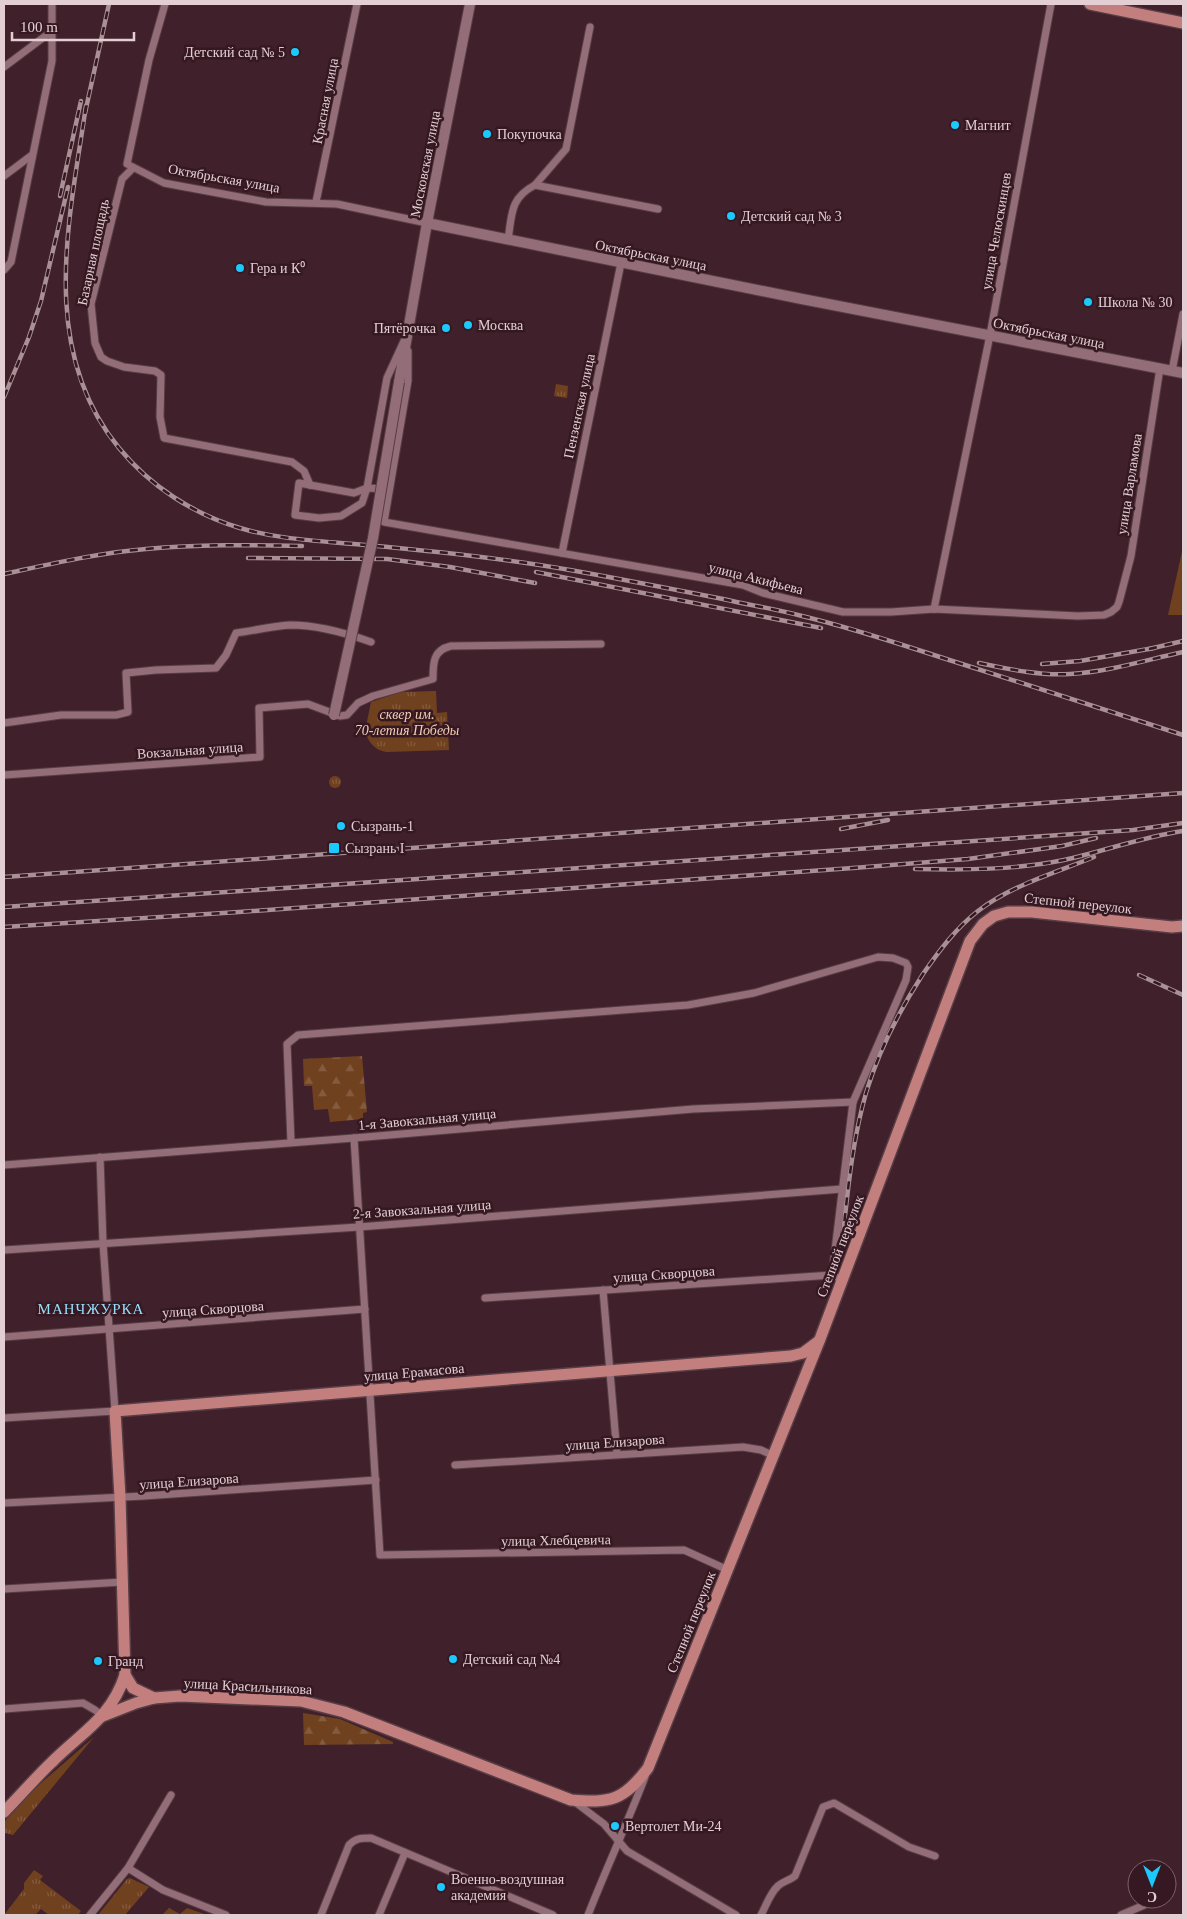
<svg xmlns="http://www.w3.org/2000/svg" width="1187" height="1919" font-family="'Times New Roman',serif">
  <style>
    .grass { fill: url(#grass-tufts) }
    .forest { fill: url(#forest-firs) }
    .pitch { fill: #70411f }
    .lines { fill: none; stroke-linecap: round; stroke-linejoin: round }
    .street-casing { stroke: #573d45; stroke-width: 9 }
    .secondary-casing { stroke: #573d45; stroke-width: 12 }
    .primary-casing { stroke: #573d45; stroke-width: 14 }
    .street { stroke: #936e78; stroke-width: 7 }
    .secondary { stroke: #936e78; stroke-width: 10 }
    .primary { stroke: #c27f7d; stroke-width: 11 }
    .rail-casing { stroke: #a99097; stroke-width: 4.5 }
    .rail { stroke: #351821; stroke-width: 2.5; stroke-dasharray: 8; stroke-linecap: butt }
    .secondary-bridge-casing { stroke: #573d45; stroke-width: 12; stroke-linecap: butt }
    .secondary-bridge { stroke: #936e78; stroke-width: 10 }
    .poi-dot { fill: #1cc9fc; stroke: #351821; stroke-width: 2 }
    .labels { text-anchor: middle; stroke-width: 5; stroke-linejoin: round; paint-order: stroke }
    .poi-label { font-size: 14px; fill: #e3ced4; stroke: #351821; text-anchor: start }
    .street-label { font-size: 14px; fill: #e3ced4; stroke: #351821 }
    .park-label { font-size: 14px; font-style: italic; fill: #f4ceb5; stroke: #351821 }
    .neighbourhood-label { font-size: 15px; letter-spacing: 1px; fill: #97ddfa; stroke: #351821 }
  </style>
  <defs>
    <pattern id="grass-tufts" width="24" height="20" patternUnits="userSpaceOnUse" patternTransform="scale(1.25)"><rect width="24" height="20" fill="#70411f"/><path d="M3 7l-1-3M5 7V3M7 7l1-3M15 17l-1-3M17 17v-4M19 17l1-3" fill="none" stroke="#845b3f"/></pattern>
    <pattern id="forest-firs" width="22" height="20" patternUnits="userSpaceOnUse" patternTransform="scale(1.25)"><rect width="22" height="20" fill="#70411f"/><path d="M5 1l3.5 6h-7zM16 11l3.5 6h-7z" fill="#845b3f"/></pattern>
  </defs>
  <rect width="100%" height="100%" fill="#40212b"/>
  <g class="grass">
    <polygon points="556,384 568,386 567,398 554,396"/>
    <path d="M 436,691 L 437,713 L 447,712 L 449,750 L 387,752 C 376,751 369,743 365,732 L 371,702 L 401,692 Z"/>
    <circle cx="335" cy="782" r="6"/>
    <polygon points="94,1737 13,1835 5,1833 4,1822 24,1798"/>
    <polygon points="34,1870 43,1876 40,1880 81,1911 78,1915 49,1915 41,1909 35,1915 4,1915 24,1889 24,1883"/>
    <polygon points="130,1878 149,1887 125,1915 98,1915 127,1879"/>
  </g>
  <g class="forest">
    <polygon points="362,1056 367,1112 363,1113 363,1119 330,1122 328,1109 314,1110 312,1086 304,1086 303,1059"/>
    <polygon points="303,1713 340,1719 393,1742 393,1744 304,1745"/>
    <polygon points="169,1908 180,1914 187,1908 207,1915 162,1915"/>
  </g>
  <polygon class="pitch" points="1183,547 1183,615 1168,615"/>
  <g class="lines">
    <g class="street-casing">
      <g id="street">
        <polyline points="165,4 149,60 127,164 164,183 266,202 337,204 427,223"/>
        <polyline points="4,67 52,31"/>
        <polyline points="133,168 122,179 91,304 95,343 101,357 107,361 124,367 155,371 161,375 160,417 164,438 292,462 304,471 310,485"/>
        <polyline points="4,176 32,155"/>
        <polyline points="535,185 566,149 590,27"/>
        <polyline points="316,202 357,4"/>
        <path d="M 508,240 C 512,214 510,198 535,185 L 658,209"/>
        <polyline points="4,270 11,262 52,61 52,4"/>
        <polyline points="408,351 408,381 384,522 743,585 763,593 843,612 891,612 934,609 1078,616 1104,615 1111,612 1117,607 1119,602 1131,556 1160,368"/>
        <polyline points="1172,371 1183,314"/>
        <polyline points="385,489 367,488 362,503 341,516 319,518 295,515 299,483 354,493 367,488 387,378 404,341"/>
        <polyline points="562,553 621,263"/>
        <polyline points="934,609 990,335 1051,4"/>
        <path d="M 4,723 L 61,715 L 116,715 L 128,712 L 126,673 L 156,670 L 216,668 L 226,655 L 236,633 C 253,631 272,626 290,625 C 318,625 346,633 371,642"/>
        <path d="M 4,775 L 260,757 L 259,708 L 308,704 L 340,716 L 347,715 L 358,703 L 373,696 L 433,679 C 433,663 433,650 451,646 L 601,644"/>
        <polyline points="354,1138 380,1555 684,1550 728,1570"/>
        <polyline points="291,1142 287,1044 298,1035 688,1005 754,993 878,957 893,958 906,963 908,967 906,980 853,1102 832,1275"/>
        <polyline points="4,1165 354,1138 693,1109 853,1102"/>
        <polyline points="4,1250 359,1227 842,1189"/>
        <polyline points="603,1290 617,1454"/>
        <polyline points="485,1298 832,1275 843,1280"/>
        <polyline points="4,1337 365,1309"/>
        <polyline points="4,1418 115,1411 103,1243 100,1157"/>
        <polyline points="455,1465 743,1447 761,1450 774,1456"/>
        <polyline points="4,1503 144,1496 376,1480"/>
        <polyline points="4,1589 123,1582"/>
        <polyline points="4,1709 83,1703 95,1710 103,1716"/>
        <polyline points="575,1802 604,1824 627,1851 736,1915"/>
        <polyline points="128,1868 163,1890 226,1915"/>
        <polyline points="90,1915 128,1868 171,1795"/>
        <path d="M 321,1915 L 349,1845 C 356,1838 361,1838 371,1838 L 553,1915"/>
        <polyline points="379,1915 405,1853"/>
        <path d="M 588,1915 C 606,1869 627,1824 645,1777"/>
        <path d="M 761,1915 C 766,1906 770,1893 778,1886 C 782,1882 790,1880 795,1876 L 823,1807 L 834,1803 L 909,1847 L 935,1856"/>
        <polyline points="1121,1915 1156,1900"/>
      </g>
    </g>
    <g class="secondary-casing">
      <g id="secondary">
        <polyline points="427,223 802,299 1183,373"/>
        <polyline points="399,382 427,223 470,4"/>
      </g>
    </g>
    <g class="primary-casing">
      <g id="primary">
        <polyline points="1090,4 1183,23"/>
        <polyline points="125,1675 133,1688 154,1698"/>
        <path d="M 103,1716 L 136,1703 L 154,1698 L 180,1696 L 301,1701 L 344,1712 L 571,1800 C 611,1803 623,1801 648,1768 L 820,1339 L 970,941 L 983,924 L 994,916 L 1008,912 L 1032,912 L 1172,927 L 1183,926"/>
        <path d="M 4,1812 C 20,1796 35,1778 52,1762 C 82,1732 111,1718 125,1675 L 120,1497 L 115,1411 L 791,1356 L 803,1353 L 819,1341"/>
      </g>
    </g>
    <use href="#street" class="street"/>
    <use href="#secondary" class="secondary"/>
    <use href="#primary" class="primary"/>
    <g class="rail-casing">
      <g id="rail">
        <path d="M 86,106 C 69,221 38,349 119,448 C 150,486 193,514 240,528 C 280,540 323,541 365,545 C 433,551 502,558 570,570 C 621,579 672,589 723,599 C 749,605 776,609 802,616 C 857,629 911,648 965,665 C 1038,688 1111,712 1183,735"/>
        <polyline points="85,113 109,4"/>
        <polyline points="60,196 81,101"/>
        <polyline points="4,397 29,337 41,301 68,187"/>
        <polyline points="248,558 387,559 450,567 535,583"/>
        <polyline points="536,572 821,628"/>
        <path d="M 4,574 C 51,564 98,553 146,549 C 198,544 250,545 302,546"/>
        <polyline points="1149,649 1183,641"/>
        <path d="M 979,663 C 1008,669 1040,676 1070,674 C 1108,672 1146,660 1183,652"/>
        <polyline points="1042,664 1080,661 1154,648"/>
        <polyline points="841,829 888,820"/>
        <path d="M 915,869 C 965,870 1015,870 1064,860 C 1104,851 1143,837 1183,831"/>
        <polyline points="4,877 1183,793"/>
        <path d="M 4,907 C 380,881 757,857 1133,830 L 1183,823"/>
        <polyline points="4,927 239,912 853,868 968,859 1062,846 1096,838"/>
        <polyline points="1139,975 1183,995"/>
        <path d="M 841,1253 C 847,1200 851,1145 866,1093 C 879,1050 899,1011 923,974 C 939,951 956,928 978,911 C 1012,885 1055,873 1094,857"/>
      </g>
    </g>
    <use href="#rail" class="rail"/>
    <g class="secondary-bridge-casing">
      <polyline id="secondary-bridge" points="334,715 373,538 399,382"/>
    </g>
    <use href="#secondary-bridge" class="secondary-bridge"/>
  </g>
  <g class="poi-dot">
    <circle cx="295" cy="52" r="5"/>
    <circle cx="955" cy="125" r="5"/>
    <circle cx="487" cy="134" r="5"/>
    <circle cx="731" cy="216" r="5"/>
    <circle cx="240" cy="268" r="5"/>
    <circle cx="1088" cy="302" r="5"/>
    <circle cx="468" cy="325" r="5"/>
    <circle cx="446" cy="328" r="5"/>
    <circle cx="341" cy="826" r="5"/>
    <rect x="328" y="842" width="12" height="12" rx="2.5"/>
    <circle cx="453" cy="1659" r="5"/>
    <circle cx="98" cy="1661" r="5"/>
    <circle cx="615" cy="1826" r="5"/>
    <circle cx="441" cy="1887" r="5"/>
  </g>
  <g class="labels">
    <g class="poi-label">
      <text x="285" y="57" text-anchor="end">Детский сад № 5</text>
      <text x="965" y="130">Магнит</text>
      <text x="497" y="139">Покупочка</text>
      <text x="741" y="221">Детский сад № 3</text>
      <text x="250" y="273">Гера и К⁰</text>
      <text x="1098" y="307">Школа № 30</text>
      <text x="478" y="330">Москва</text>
      <text x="436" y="333" text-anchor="end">Пятёрочка</text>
      <text x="351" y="831">Сызрань-1</text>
      <text x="345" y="853">Сызрань I</text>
      <text x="463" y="1664">Детский сад №4</text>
      <text x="108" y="1666">Гранд</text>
      <text x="625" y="1831">Вертолет Ми-24</text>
      <text x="451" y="1884">Военно-воздушная<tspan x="451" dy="16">академия</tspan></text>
    </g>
    <g class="street-label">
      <text transform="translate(325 101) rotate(-79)" y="5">Красная улица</text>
      <text transform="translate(425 164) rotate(-79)" y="5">Московская улица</text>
      <text transform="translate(224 178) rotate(10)" y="5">Октябрьская улица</text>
      <text transform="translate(996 231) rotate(-80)" y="5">улица Челюскинцев</text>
      <text transform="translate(93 252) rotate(-78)" y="5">Базарная площадь</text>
      <text transform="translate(651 255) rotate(11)" y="5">Октябрьская улица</text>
      <text transform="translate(1049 333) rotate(11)" y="5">Октябрьская улица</text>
      <text transform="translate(579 406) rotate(-78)" y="5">Пензенская улица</text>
      <text transform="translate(1129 484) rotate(-81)" y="5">улица Варламова</text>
      <text transform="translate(756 578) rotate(14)" y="5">улица Акифьева</text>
      <text transform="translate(190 750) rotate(-4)" y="5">Вокзальная улица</text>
      <text transform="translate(1078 903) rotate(6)" y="5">Степной переулок</text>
      <text transform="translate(427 1119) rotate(-5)" y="5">1-я Завокзальная улица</text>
      <text transform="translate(422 1209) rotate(-4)" y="5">2-я Завокзальная улица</text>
      <text transform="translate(840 1246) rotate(-69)" y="5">Степной переулок</text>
      <text transform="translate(664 1274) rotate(-4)" y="5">улица Скворцова</text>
      <text transform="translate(213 1309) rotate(-4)" y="5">улица Скворцова</text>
      <text transform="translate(414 1372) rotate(-5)" y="5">улица Ерамасова</text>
      <text transform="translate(615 1442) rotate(-4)" y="5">улица Елизарова</text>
      <text transform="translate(189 1481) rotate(-4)" y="5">улица Елизарова</text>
      <text transform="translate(556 1540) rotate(-1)" y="5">улица Хлебцевича</text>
      <text transform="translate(691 1622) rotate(-68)" y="5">Степной переулок</text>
      <text transform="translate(248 1686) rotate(3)" y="5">улица Красильникова</text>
    </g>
    <g class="park-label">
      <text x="407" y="719">сквер им.<tspan x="407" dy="16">70-летия Победы</tspan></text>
    </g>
    <g class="neighbourhood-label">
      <text x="91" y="1314">МАНЧЖУРКА</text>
    </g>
  </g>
  <rect width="1187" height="1919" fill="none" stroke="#e3ced4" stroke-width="10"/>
  <g transform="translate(1152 1884) rotate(180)"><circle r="24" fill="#351821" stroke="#7b6169"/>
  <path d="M0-4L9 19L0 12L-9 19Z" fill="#1cc9fc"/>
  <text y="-8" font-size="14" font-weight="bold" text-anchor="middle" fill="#e3ced4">С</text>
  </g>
  <path d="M12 32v8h122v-8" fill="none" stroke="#e3ced4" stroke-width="2.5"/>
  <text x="20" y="32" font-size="15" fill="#e3ced4" stroke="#351821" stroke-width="4" paint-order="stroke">100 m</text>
</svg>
